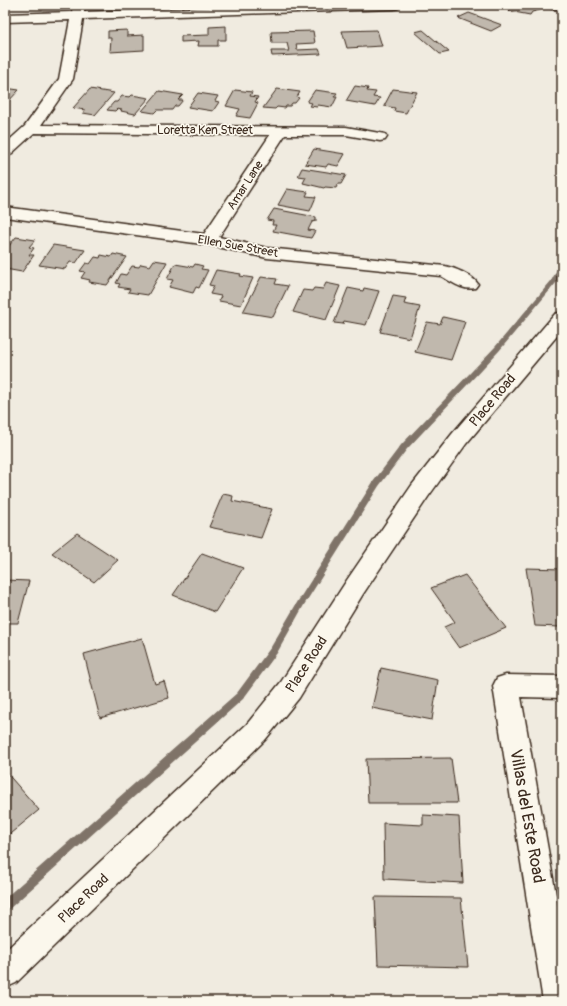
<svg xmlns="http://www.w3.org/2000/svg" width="567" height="1006" font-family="Pangolin,sans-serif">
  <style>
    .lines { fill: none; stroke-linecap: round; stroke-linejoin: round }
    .stream { fill: #7f7367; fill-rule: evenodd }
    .building { fill: #c0b8ad; stroke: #3b2a1e }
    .minor-casing { stroke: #3b2a1e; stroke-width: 3 }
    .tertiary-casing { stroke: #3b2a1e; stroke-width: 3 }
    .minor { fill: #fbf7ec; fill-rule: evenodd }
    .tertiary { fill: #fbf7ec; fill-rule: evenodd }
    .labels { text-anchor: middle; stroke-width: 3.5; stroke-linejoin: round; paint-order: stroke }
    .far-street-label { font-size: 12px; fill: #3b2a1e; stroke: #fbf7ec }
    .street-label { font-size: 14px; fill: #3b2a1e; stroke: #fbf7ec }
    .near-street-label { font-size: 17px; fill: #3b2a1e; stroke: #fbf7ec }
  </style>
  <rect width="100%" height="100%" fill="#f0ebe0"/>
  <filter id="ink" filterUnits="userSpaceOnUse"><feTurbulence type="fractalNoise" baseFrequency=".025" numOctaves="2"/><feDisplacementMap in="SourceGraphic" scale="8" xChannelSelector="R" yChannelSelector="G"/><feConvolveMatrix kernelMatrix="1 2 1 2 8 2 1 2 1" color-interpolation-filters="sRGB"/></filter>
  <g filter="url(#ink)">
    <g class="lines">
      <polygon class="stream" points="562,264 562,272 556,283 499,351 407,449 379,486 304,605 277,653 243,699 9,909 5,910 5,898 237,693 271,647 298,601 373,482 401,445 495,347 551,281 559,266"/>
    </g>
    <g class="building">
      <polygon points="497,5 558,5 556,10 542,7 540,10 532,12 530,15 509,11 510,9 496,7"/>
      <polygon points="469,13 502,25 491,31 458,18"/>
      <polygon points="226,26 226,40 218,40 218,46 198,46 199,41 181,42 181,36 209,35 209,27"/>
      <polygon points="127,30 127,36 144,35 144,50 110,52 111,38 108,38 108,31"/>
      <polygon points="377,30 382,46 347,48 342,31"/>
      <polygon points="423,30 449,52 440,54 415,32"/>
      <polygon points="313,31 315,43 296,44 297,50 319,49 321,54 272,56 271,51 289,51 287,43 272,43 271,32"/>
      <polygon points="355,86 368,88 367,91 376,92 373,97 380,98 375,106 346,101"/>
      <polygon points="5,88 19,90 7,103 5,102"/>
      <polygon points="90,89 114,93 95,115 83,113 85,110 73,108"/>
      <polygon points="277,89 300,92 297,97 299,98 295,103 292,103 290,106 286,106 285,108 277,107 275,109 263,108"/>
      <polygon points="393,89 417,92 406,113 394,111 395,108 384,106"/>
      <polygon points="235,90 252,92 250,96 258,97 255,102 258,103 250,118 236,116 240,109 226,106"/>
      <polygon points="315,90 337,93 334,97 337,97 332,107 318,105 317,107 310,106 312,103 307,102"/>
      <polygon points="159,91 183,95 178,100 183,100 178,106 175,106 172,110 157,110 154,113 142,111"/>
      <polygon points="198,93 218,96 215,101 219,102 213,111 188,107"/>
      <polygon points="132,95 149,98 135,114 121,111 122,110 117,109 115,111 107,110 114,102 117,102 122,96 130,97"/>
      <polygon points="314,149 345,154 338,166 328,164 326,167 305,164"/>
      <polygon points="302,168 346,175 341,184 338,184 336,188 325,187 324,188 303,183 306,177 298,176"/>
      <polygon points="287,189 308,192 306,196 316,197 310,211 278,205"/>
      <polygon points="274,209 316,217 316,221 312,222 308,230 315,231 311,238 273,231 276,225 272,225 273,221 267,220"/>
      <polygon points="16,237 35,240 29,247 34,248 29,255 34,255 22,272 5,269 5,251"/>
      <polygon points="53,245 85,250 76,263 70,262 65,269 39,265"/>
      <polygon points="113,254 127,257 107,285 89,282 90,280 81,278 85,272 80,271 86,263 90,264 95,257 100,258 101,255 111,257"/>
      <polygon points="154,260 167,262 148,295 128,292 130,289 118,287 120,284 116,283 121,274 126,275 132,266 139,267 141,264 150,266"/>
      <polygon points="175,264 193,267 195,264 203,266 201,269 208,270 199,288 196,287 193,293 169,287 173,280 167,279"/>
      <polygon points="216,270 241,274 240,276 253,278 241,305 219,301 221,296 210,294 214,286 209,285"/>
      <polygon points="261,277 277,279 275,284 288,286 273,317 243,312"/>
      <polygon points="326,283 340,286 326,320 293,312 303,290 312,291 314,288 323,289"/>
      <polygon points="348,288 363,291 364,288 379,291 366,325 344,321 343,324 334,323"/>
      <polygon points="393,296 406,298 404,304 420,307 410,338 380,332"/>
      <polygon points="443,317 465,322 451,360 415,352 427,322 440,324"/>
      <polygon points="223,494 233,496 232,501 272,509 261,538 209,527"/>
      <polygon points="77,533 118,560 94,582 52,553"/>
      <polygon points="202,553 243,568 215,612 173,595"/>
      <polygon points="526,568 562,569 562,620 559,620 560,627 535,626"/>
      <polygon points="465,575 506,628 459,648 444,627 455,622 431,588"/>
      <polygon points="5,580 29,581 18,623 5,623"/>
      <polygon points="142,638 155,684 164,681 169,698 100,718 84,654"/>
      <polygon points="381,668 438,680 432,720 372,708"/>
      <polygon points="451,758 457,803 368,803 366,759"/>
      <polygon points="5,771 39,810 5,838"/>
      <polygon points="423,815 459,817 463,883 384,879 383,823 423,825"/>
      <polygon points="375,897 461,898 468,967 378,965"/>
    </g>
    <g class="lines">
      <g class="minor-casing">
        <g id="minor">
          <path d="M 73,5 L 85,5 L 84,12 L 283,5 L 400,5 L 398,8 L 394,9 L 83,19 L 73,79 L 41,125 L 346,127 L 385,134 L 387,137 L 385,140 L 380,141 L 346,135 L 285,135 L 219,237 L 267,248 L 445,266 C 455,268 472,275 478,284 L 475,288 C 463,291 452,282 441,276 L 267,258 L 209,245 L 5,217 L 5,207 L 204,234 L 270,135 L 34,133 L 10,155 L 5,157 L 5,144 L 25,126 L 59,79 L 70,20 L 5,22 L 5,14 L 72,12 Z"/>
          <polygon points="506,675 562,676 562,698 521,697 562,929 562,1001 543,1001 493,686 497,678"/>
        </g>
      </g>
      <g class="tertiary-casing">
        <polygon id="tertiary" points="562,312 562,330 466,444 428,497 363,594 299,698 265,740 16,983 5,988 5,951 247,724 281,682 347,580 412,485 452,434 555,314"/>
      </g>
      <use href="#minor" class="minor"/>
      <use href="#tertiary" class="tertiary"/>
    </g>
  </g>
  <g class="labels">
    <g class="far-street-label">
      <text x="205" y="134">Loretta Ken Street</text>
      <text transform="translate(245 185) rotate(-57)" y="4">Amar Lane</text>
      <text transform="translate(238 246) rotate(10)" y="4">Ellen Sue Street</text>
    </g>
    <g class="street-label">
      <text transform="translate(492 400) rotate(-50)" y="5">Place Road</text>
      <text transform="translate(306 664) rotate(-57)" y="5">Place Road</text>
      <text transform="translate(83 898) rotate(-44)" y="5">Place Road</text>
    </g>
    <g class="near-street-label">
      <text transform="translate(528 816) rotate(80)" y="6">Villas del Este Road</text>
    </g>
  </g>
  <rect width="567" height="1006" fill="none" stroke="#fbf7ec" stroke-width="20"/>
  <rect x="10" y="10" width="547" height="986" fill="none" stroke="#3b2a1e" stroke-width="1.5" filter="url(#ink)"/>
</svg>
